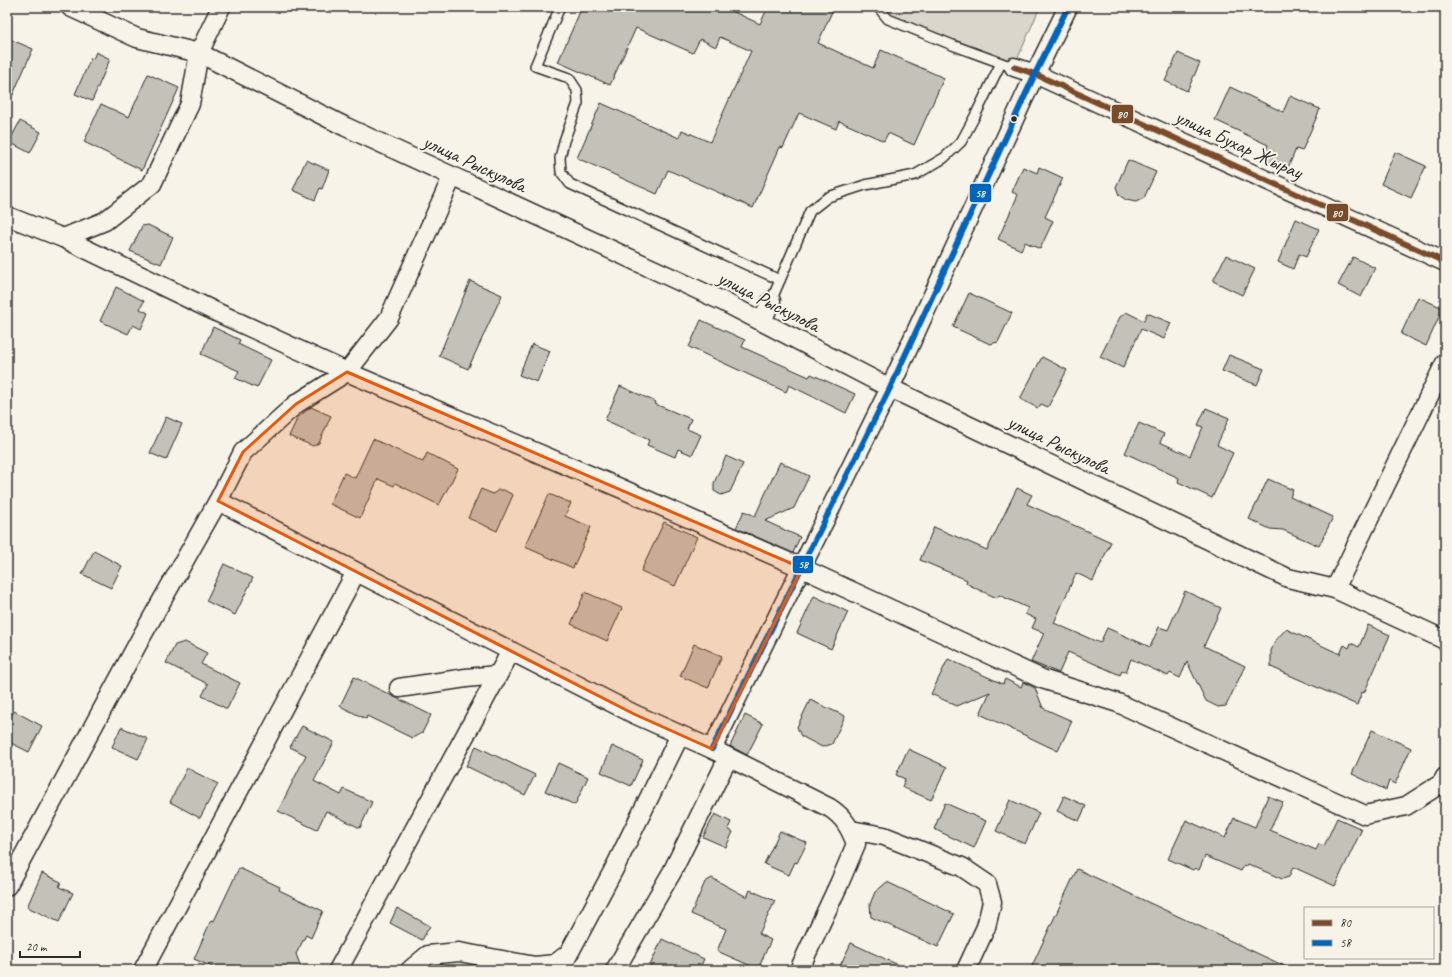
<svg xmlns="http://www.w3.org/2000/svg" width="1452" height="977" font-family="Caveat,sans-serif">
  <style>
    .green { fill: #dad6cc; stroke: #82807c }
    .building { fill: #c4c1b9; stroke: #2b2b2b }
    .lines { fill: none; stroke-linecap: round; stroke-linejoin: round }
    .lane-casing { stroke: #2b2b2b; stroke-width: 12 }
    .street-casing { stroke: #2b2b2b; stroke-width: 21 }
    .lane { stroke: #f7f3e8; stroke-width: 9 }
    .street { stroke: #f7f3e8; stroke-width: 18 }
    .bus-1-casing { stroke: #f7f3e8; stroke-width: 9 }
    .bus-2-casing { stroke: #f7f3e8; stroke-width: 9 }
    .bus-1 { stroke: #7a4b2a; stroke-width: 6 }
    .bus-2 { stroke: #0065bd; stroke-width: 6 }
    .marked { fill: #e8590c; fill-opacity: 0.2; stroke: #e8590c; stroke-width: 3; stroke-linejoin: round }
    .bus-dot { fill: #2b2b2b; stroke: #f7f3e8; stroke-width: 1.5 }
    .labels { text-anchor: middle; stroke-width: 4; stroke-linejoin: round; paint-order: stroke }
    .street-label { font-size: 20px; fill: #2b2b2b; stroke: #f7f3e8 }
    .line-badge { stroke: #f7f3e8; stroke-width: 1.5 }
    .badge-label { font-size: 11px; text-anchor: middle; font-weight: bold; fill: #fff }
  </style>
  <rect width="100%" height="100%" fill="#f7f3e8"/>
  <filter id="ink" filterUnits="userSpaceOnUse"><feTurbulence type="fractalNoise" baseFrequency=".025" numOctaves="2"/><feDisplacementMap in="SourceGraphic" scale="8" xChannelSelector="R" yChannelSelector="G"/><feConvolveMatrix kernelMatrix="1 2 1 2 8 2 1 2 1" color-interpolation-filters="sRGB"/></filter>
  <g filter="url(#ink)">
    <polygon class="green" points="878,7 1040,7 1014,67 888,19"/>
    <g class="building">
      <polygon points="582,7 723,7 760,24 768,7 834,7 818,43 873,68 881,50 944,78 914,145 888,133 884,141 839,121 836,129 799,113 783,148 780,147 753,208 668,170 657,194 577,158 601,103 679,138 682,130 710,142 751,51 720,37 716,47 700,39 693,53 636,28 610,85 558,62"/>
      <polygon points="7,38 33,49 7,108"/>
      <polygon points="96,52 110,59 92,101 75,94 91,58 93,59"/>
      <polygon points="1178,53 1200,63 1187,91 1165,81"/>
      <polygon points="148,74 179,88 142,170 84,142 101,104 129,117"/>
      <polygon points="1230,87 1283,112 1290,96 1320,109 1302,151 1296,149 1287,170 1262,159 1268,145 1215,120"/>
      <polygon points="20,121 41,132 30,153 9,142"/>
      <polygon points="1395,152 1426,166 1411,198 1381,184"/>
      <polygon points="306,160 329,170 322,189 320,188 315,200 293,190"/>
      <polygon points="1128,160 1156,172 1144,198 1136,202 1126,200 1119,195 1116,187"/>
      <polygon points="1023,167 1037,173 1039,167 1063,178 1045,217 1053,221 1040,249 1025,242 1021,250 998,239 1018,195 1012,192"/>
      <polygon points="1296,219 1319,229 1306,257 1299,254 1293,269 1278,262"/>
      <polygon points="148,225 173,237 161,264 130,251 142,226"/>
      <polygon points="1226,255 1255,269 1242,295 1213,281"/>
      <polygon points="1353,257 1375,268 1361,297 1338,285"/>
      <polygon points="470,281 502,295 468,369 439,356"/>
      <polygon points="116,287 144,301 140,309 148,313 141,329 133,325 128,334 100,321"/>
      <polygon points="969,293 1012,313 998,342 990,344 953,327"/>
      <polygon points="1418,297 1443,308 1426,346 1401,334"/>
      <polygon points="1126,312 1144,321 1147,313 1171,323 1164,339 1141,329 1123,368 1100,357 1120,317"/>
      <polygon points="701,320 745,340 742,347 809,377 811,374 855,394 846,413 789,385 786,392 689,347"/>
      <polygon points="213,327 240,340 238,344 271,360 257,388 235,378 239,371 201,354"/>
      <polygon points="532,344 550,351 537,382 519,375"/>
      <polygon points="1229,355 1264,369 1257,385 1222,371"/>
      <polygon points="1042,357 1067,370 1048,407 1041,404 1038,408 1020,399"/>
      <polygon points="620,386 656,402 655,404 691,419 687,429 701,435 692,455 678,449 675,457 647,445 649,440 605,420"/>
      <polygon points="311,407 331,416 319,443 313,446 289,436 298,417"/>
      <polygon points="1206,408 1229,418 1217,445 1233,453 1212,498 1178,482 1179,478 1125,453 1139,423 1164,434 1160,442 1190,456 1203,427 1198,425"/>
      <polygon points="166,417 182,424 166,460 150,453"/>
      <polygon points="373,439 423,462 427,453 458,469 439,505 395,483 394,486 378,479 360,518 330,504 344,473 355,478"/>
      <polygon points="726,456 743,464 730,492 721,495 714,491 714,483"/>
      <polygon points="780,462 809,476 794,508 765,521 800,537 793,553 736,528 744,511 755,516"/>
      <polygon points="1268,479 1293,490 1290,497 1333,517 1319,546 1283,530 1270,529 1249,519"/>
      <polygon points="1017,488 1032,495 1027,504 1111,542 1093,581 1076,573 1054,623 1100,643 1107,628 1150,647 1159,627 1168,630 1185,591 1221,608 1204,646 1245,666 1226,706 1218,707 1206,701 1187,662 1180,678 1170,673 1168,676 1131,659 1126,672 1122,671 1120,675 1068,652 1059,673 1031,662 1044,633 1032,628 1036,619 1025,614 1028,608 999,595 997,598 977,589 966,583 967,580 920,560 934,527 987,550"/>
      <polygon points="481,489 493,494 498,490 504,490 513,495 497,531 468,518"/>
      <polygon points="549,494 571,503 565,516 591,527 573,568 525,547"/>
      <polygon points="664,522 697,537 675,586 641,571"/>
      <polygon points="94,551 122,566 111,588 82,574"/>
      <polygon points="224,564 253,578 235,615 206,601"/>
      <polygon points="585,592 622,608 607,641 571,624"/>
      <polygon points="814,596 848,612 831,649 797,633"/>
      <polygon points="1368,625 1390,635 1364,693 1362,692 1357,705 1271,667 1271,651 1275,641 1286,629 1340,654 1344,645 1349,648 1351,643 1359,647"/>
      <polygon points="185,642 207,653 201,664 240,683 227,709 202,696 208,684 166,663 175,645"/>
      <polygon points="694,644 722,656 708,688 680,676"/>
      <polygon points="948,659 1003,684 1005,679 1021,687 1023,682 1035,688 1043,708 1072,721 1058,751 980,714 990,692 957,706 931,694"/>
      <polygon points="354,677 431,715 422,733 412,738 367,716 366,719 340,706"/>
      <polygon points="810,700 845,716 832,744 822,747 801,736 797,727"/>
      <polygon points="14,711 42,726 29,752 7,741 7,724"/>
      <polygon points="745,715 763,724 747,755 730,746"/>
      <polygon points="302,726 334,742 314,781 341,795 344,789 372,802 360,828 326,811 317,830 278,811 306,755 290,747"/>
      <polygon points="121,727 148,739 138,759 112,747"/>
      <polygon points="1372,730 1411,748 1395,784 1389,781 1386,790 1352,774"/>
      <polygon points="476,746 535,775 525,795 466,766"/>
      <polygon points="612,746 643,760 631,786 601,772"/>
      <polygon points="908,749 947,767 931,800 902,787 905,779 896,775"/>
      <polygon points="558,763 588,777 575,805 545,791"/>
      <polygon points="187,768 218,784 200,818 170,802"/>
      <polygon points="1064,796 1086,806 1079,821 1057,811"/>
      <polygon points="1268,796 1283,802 1270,830 1316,850 1319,844 1324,846 1337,818 1362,829 1335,886 1293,867 1289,877 1282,879 1248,864 1246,867 1244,866 1241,871 1205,856 1199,870 1195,868 1193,870 1168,859 1186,820 1225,838 1234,818 1255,827"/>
      <polygon points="1010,800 1039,813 1025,844 996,831"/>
      <polygon points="945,803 986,821 974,848 934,829"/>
      <polygon points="715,814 731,822 728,829 733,832 726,847 703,837"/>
      <polygon points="780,831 807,843 797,863 795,862 789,875 764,864"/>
      <polygon points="239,868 280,887 279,890 323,911 311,938 306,935 296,954 302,970 219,970 194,959 211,920 214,921"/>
      <polygon points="1077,869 1293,970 1030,970"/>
      <polygon points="42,873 61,882 59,887 73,893 59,922 27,907"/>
      <polygon points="712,878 747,897 750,890 775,901 759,934 771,940 758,969 717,951 726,929 691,914 705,882"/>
      <polygon points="887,882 954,914 938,947 871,917 870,904 875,892"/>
      <polygon points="397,908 430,926 422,940 390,923"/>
      <polygon points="662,939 704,959 699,970 648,970"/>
      <polygon points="851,943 909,970 838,970"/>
    </g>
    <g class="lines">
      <g class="lane-casing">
        <g id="lane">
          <polyline points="560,7 535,66 569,78 577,90 578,103 564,141 560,158 561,172 570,184 780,280"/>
          <polyline points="878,7 888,19 955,46 1007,65"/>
          <polyline points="771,301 810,211 828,197 865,185 915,175 944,158 961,142 975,116 1001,63"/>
        </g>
      </g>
      <g class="street-casing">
        <g id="street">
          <polyline points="70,7 137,38 199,53 346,127 722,301 890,388 1288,578 1335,589 1445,640"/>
          <polyline points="1014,67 1035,74 1445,262"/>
          <polyline points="7,216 63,238 105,221 152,184 190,104 199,53 221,7"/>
          <polyline points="63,238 214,311 347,372 620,488 802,568 1042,679 1118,703 1365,815 1406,806 1442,783 1445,777"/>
          <polyline points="762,321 771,301"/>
          <path d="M 218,501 L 634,714 L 712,749 L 830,808 C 844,817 850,828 856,844 L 839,884 L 799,970"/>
          <polyline points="1335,589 1445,363"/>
          <polyline points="399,688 466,678 497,675"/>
          <polyline points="712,749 890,388 1035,74 1068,7"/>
          <polyline points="851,830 884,836 962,867 987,884 992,902 986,927 966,970"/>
          <polyline points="7,886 143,634 218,501 243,452 296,404 347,372 389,318 452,177"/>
          <polyline points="143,970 356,572"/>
          <polyline points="338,970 511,651"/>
          <polyline points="410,970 428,955 459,952 535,966 555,964 568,954"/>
          <polyline points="560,970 614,869 680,735"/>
          <polyline points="615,970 672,872 728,758"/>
        </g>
      </g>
      <use href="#lane" class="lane"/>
      <use href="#street" class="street"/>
      <g class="bus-1-casing">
        <polyline id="bus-1" points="1014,67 1035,74 1445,262"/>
      </g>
      <g class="bus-2-casing">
        <polyline id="bus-2" points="712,749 890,388 1035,74 1068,7"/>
      </g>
      <use href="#bus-1" class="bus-1"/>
      <use href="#bus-2" class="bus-2"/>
    </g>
  </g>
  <path class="marked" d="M 347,372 L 802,568 L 712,749 L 634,714 L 218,501 L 243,452 L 296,404 Z"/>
  <circle class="bus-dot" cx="1014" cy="119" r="3.5"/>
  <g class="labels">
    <g class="street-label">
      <text transform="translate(1239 144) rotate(25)" y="7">улица Бухар Жырау</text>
      <text transform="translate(475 163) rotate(25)" y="7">улица Рыскулова</text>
      <text transform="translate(769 301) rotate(27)" y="7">улица Рыскулова</text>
      <text transform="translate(1059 444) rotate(26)" y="7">улица Рыскулова</text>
    </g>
  </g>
  <g class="line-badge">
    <rect x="1111" y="104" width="23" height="20" rx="4" fill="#7a4b2a"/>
    <rect x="969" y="183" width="23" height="20" rx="4" fill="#0065bd"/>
    <rect x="1326" y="203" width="23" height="19" rx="4" fill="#7a4b2a"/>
    <rect x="792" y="555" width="22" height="19" rx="4" fill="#0065bd"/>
  </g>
  <g class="badge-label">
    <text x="1122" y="118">80</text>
    <text x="980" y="197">58</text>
    <text x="1337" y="217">80</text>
    <text x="803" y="568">58</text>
  </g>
  <rect width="1452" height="977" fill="none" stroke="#f7f3e8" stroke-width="24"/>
  <rect x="12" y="12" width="1428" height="953" fill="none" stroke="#2b2b2b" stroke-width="1.5" filter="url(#ink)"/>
  <rect x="1304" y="907" width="130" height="52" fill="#f7f3e8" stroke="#a5a39c"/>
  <rect x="1312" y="920" width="20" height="6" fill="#7a4b2a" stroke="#a5a39c"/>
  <text x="1340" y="927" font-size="12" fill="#2b2b2b">80</text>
  <rect x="1312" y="940" width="20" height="6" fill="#0065bd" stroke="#a5a39c"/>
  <text x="1340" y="947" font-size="12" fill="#2b2b2b">58</text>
  <path d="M20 951v6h60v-6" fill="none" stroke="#2b2b2b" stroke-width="2"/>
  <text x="26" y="951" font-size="12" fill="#2b2b2b" stroke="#f7f3e8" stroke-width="3" paint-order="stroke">20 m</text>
</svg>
